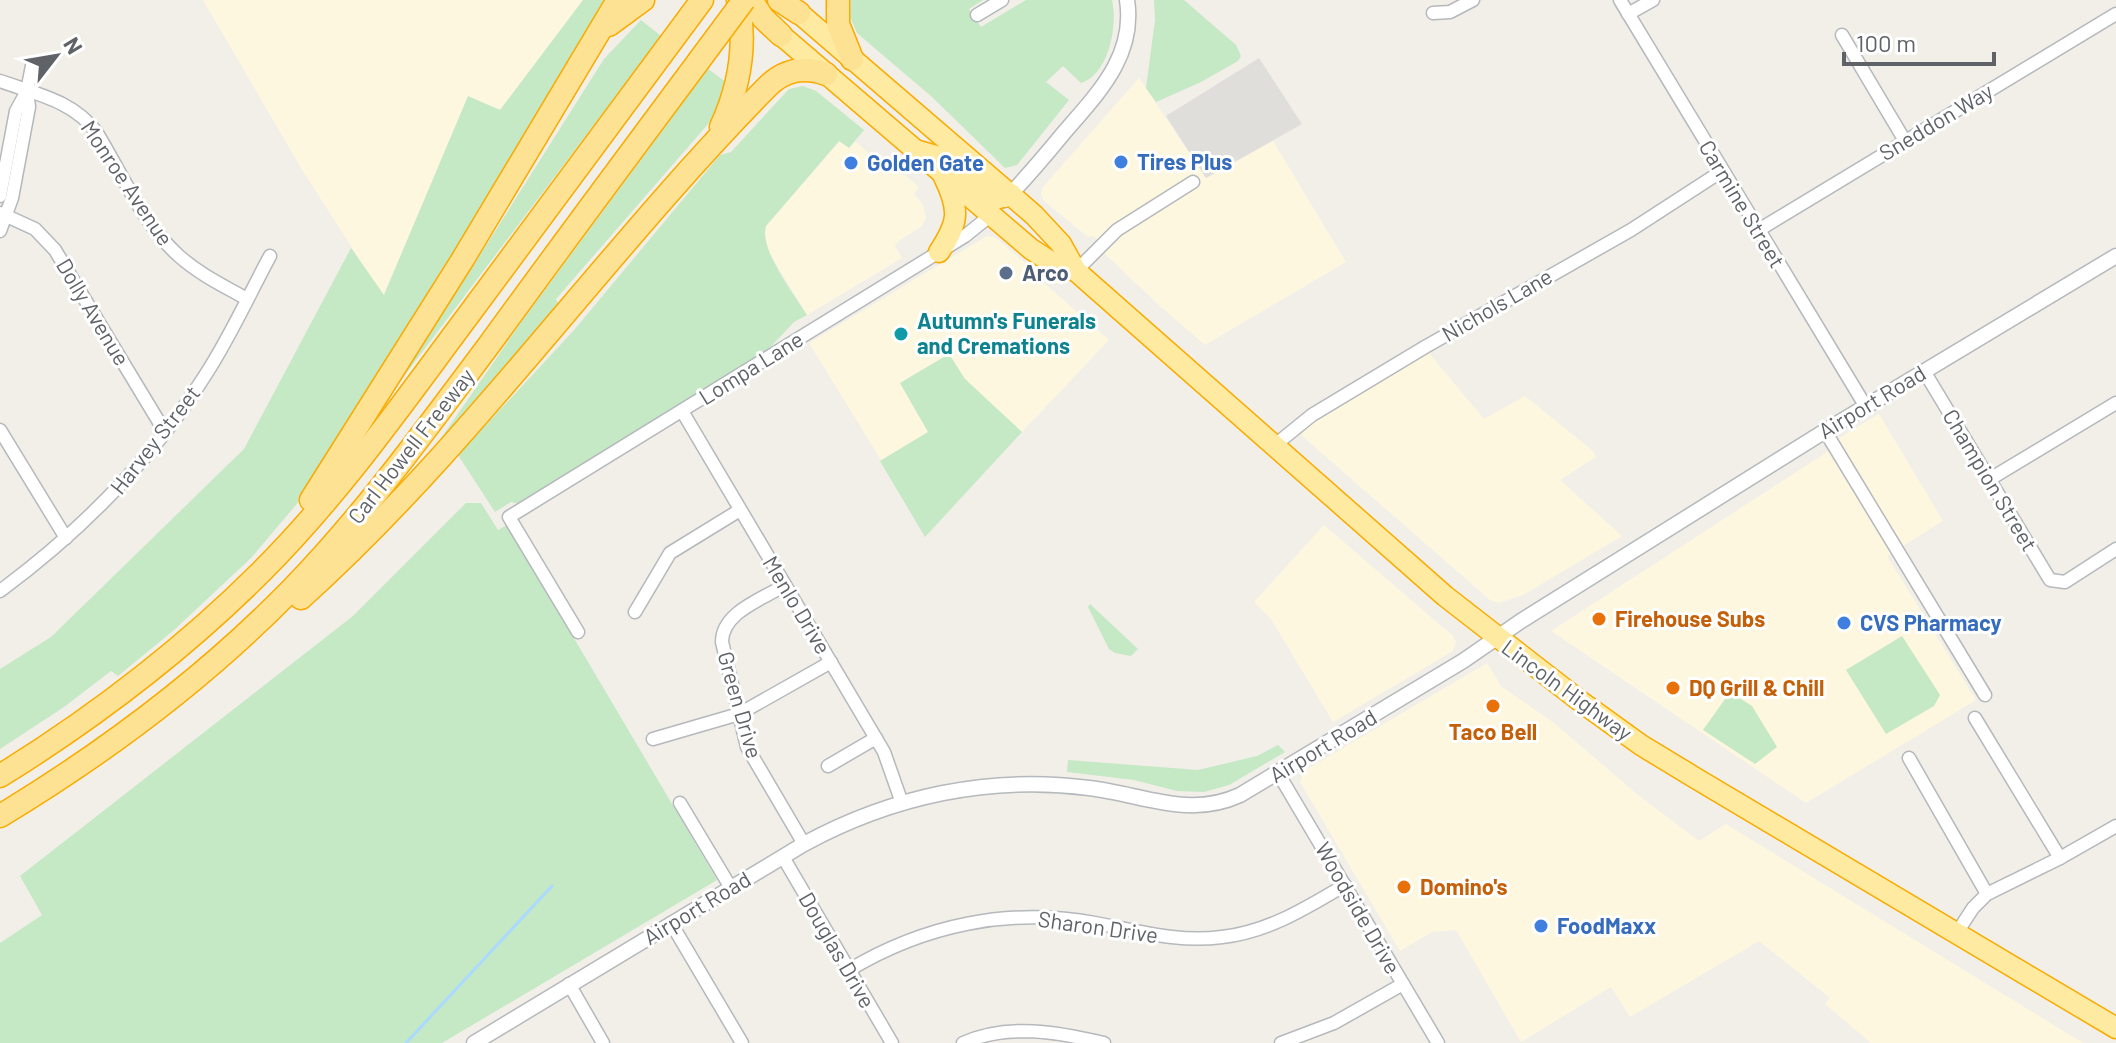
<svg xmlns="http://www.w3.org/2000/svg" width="2116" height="1043" font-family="Barlow,sans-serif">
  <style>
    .commercial { fill: #fef7e0 }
    .industrial { fill: #e0deda }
    .green { fill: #c5e8c5 }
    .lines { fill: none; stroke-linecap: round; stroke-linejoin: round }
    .stream { stroke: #aadaff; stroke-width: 3 }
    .minor-casing { stroke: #b5b8bc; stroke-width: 15 }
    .tertiary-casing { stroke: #b5b8bc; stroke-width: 17 }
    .trunk-casing { stroke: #f9ab00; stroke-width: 23 }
    .motorway-casing { stroke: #f9ab00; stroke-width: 25 }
    .minor { stroke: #fff; stroke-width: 12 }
    .tertiary { stroke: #fff; stroke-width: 14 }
    .trunk { stroke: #feeaa1; stroke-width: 20 }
    .motorway { stroke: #fde293; stroke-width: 22 }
    .motorway-bridge-casing { stroke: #f9ab00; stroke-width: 25; stroke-linecap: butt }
    .motorway-bridge { stroke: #fde293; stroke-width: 22 }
    .shop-dot { fill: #3f7fe0; stroke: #fff; stroke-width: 3 }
    .service-dot { fill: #5c6f8a; stroke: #fff; stroke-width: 3 }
    .culture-dot { fill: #0f9aa8; stroke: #fff; stroke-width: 3 }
    .food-dot { fill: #e8710a; stroke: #fff; stroke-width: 3 }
    .labels { text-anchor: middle; stroke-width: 6; stroke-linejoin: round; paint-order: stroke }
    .street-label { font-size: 22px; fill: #5f6368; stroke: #fff }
    .shop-label { font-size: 22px; font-weight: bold; fill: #366cbe; stroke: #fff; text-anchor: start }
    .service-label { font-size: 22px; font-weight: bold; fill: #4e5e75; stroke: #fff; text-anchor: start }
    .culture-label { font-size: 22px; font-weight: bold; fill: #0d838f; stroke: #fff; text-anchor: start }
    .food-label { font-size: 22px; font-weight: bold; fill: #c56008; stroke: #fff; text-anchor: start }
  </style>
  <rect width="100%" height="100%" fill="#f1efe8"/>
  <g class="commercial">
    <polygon points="203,0 583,0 500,110 469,97 383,296 301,168"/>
    <polygon points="1139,78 1206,178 1273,141 1346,262 1205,345 1160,306 1103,252 1105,248 1093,236 1088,237 1044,201 1041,193 1042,188"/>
    <polygon points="840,141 849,148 855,141 883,166 888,160 919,187 914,194 923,204 926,218 921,227 897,242 895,246 902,258 807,315 767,249 763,234 766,226"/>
    <polygon points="987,236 996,238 1041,276 1043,282 1109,340 1022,432 965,379 949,354 900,383 928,432 881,460 809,343"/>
    <polygon points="1428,352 1484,419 1525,396 1593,451 1596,457 1560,480 1622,536 1523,595 1499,603 1490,600 1301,435 1315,419"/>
    <polygon points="1879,414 1943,521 1887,556 1976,700 1806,803 1551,631 1824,454 1841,437"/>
    <polygon points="1324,525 1453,636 1456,642 1453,651 1333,722 1271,619 1254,602"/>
    <polygon points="1487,663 1501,686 1554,723 1638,795 1699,841 1726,824 2083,1043 1871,1043 1825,1004 1830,998 1759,941 1630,1017 1611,987 1521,1042 1456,930 1432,932 1400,951 1300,782 1304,771"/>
  </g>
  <polygon class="industrial" points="1259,58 1302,124 1206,178 1166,116"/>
  <g class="green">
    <polygon points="583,0 604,0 361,408 306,493 251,558 174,630 118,676 111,671 64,707 0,749 0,669 51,637 244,449 351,248 384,295 468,96 500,110"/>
    <path d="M 851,0 L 983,0 L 969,9 L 981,27 L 1026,0 L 1112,0 C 1118,25 1109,74 1081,83 L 1063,66 L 1046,82 L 1069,100 L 1017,165 L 1005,168 L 932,97 L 857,33 L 850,17 Z"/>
    <polygon points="1154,0 1184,0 1236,45 1241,56 1238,61 1201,82 1156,102 1146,88 1155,20"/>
    <polygon points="641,20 661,36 401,380 604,59"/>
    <polygon points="708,69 727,83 715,116 556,299 559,306 462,423 435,447 522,321"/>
    <path d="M 803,86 L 816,91 L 864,130 L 849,148 L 839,141 L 766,226 C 759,249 794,294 807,315 L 794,322 L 761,357 L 519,504 L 511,502 L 495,512 L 458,455 L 575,329 L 720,155 L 731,152 L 789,89 Z"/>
    <polygon points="949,354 965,379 1022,432 925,537 880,461 928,432 900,383"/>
    <polygon points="466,503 481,503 498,530 507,525 717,880 442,1043 0,1043 0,943 42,915 20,876 353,616"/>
    <polygon points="1090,604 1138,649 1131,656 1115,653 1109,649 1088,607"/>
    <polygon points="1902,636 1940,695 1934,706 1886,734 1846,670"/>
    <polygon points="1730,692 1752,706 1777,747 1755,764 1703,730"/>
    <polygon points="1278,745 1285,752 1229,785 1204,792 1177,791 1134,780 1067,772 1068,760 1198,770 1257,756"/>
  </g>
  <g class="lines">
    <polyline class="stream" points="406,1043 552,886"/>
    <g class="minor-casing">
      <g id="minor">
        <polyline points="1620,0 1866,407"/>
        <polyline points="1433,13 1450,12 1473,0"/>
        <polyline points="1628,14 1653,0"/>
        <polyline points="977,15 1002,0"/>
        <polyline points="1842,35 1905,141"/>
        <path d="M 0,81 C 36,94 74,101 97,133 C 122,174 143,224 179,256 C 199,274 224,286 247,299"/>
        <polyline points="0,196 16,111 27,91"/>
        <polyline points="0,213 35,229 55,250 165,432"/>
        <polyline points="0,231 12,198 29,107 27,91 32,66"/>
        <polyline points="1757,231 2116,14"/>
        <polyline points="1076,271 1117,230 1193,182"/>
        <polyline points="1924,371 2050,580 2065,582 2116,549"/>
        <polyline points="682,411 884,752 902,803"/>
        <polyline points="0,430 66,538"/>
        <polyline points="1825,431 1985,695"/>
        <polyline points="1275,445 1312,415 1425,347 1631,230 1722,171"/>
        <polyline points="1990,479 2116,403"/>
        <path d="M 785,585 C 763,599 722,612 722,642 L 747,747 L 804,844"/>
        <path d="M 0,591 C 81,531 152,460 206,374 C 230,337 249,295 270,256"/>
        <polyline points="635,612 670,553 740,510"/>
        <polyline points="578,632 509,517 965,236 991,215"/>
        <polyline points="1975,718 2060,858"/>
        <polyline points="653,739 739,714 831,662"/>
        <polyline points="1909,758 1987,894"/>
        <polyline points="828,766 876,738"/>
        <polyline points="1278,773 1438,1043"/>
        <polyline points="680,803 731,888"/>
        <polyline points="783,857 892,1043"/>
        <polyline points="671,923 742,1043"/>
        <polyline points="1956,934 1973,908 1987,894 2060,858 2116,826"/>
        <path d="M 849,970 C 924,925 1009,907 1095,923 C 1139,931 1178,943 1222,937 C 1268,932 1306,908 1345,885"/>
        <polyline points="569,984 603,1043"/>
        <path d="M 963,1043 C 1008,1023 1058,1032 1104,1043"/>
        <polyline points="1281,1043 1334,1023 1403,984"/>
      </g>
    </g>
    <g class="tertiary-casing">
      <g id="tertiary">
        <path d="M 1005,200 C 1025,179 1044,157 1062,135 C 1096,95 1136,57 1127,0"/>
        <path d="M 474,1043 L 804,844 C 892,796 990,775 1089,788 C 1142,794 1188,819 1240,795 L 1463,661 L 1521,621 L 1825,431 L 2116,256"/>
      </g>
    </g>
    <g class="trunk-casing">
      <g id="trunk">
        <polyline points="799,13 1034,215 1061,244 1076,271 1445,596 1580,701 1641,745 1697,779 2116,1028"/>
        <polyline points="781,35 1031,249 1051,262 1076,271"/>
        <polyline points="919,151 950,160 996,199 1011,194"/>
        <path d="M 939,252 C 959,222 960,210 944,177"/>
      </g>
    </g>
    <g class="motorway-casing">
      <g id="motorway">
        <polyline points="751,0 763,18 781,35"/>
        <polyline points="779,0 799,13"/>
        <polyline points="838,0 838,24 852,59"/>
        <polyline points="609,25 643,0"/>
        <path d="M 721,127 C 740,86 747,45 738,0"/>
        <polyline points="311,500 463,259 618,0"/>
        <path d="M 301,598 C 473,443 605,251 767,87 C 784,70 803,66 826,74"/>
        <path d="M 0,776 C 95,717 183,650 262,571 C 340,493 402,404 467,317 C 545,211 623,105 702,0"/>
        <path d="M 0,816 C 106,752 204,679 291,590 C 365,514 426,429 489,345 C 558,250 628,156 698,62"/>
      </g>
    </g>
    <use href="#minor" class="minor"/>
    <use href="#tertiary" class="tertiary"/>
    <use href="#trunk" class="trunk"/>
    <use href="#motorway" class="motorway"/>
    <g class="motorway-bridge-casing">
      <polyline id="motorway-bridge" points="698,62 744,0"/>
    </g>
    <use href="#motorway-bridge" class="motorway-bridge"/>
  </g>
  <g class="shop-dot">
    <circle cx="1121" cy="162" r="8"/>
    <circle cx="851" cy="163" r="8"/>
    <circle cx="1844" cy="623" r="8"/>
    <circle cx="1541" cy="926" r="8"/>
  </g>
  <circle class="service-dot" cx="1006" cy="273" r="8"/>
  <circle class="culture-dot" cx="901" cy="334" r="8"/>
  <g class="food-dot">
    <circle cx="1599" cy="619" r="8"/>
    <circle cx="1673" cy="688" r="8"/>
    <circle cx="1493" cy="706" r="8"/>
    <circle cx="1404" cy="887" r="8"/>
  </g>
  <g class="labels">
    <g class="street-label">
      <text transform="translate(1936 122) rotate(-31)" y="8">Sneddon Way</text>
      <text transform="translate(127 183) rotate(56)" y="8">Monroe Avenue</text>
      <text transform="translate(1742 204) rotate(59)" y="8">Carmine Street</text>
      <text transform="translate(1497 305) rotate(-30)" y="8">Nichols Lane</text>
      <text transform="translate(93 312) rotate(59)" y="8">Dolly Avenue</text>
      <text transform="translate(751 368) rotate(-32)" y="8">Lompa Lane</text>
      <text transform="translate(1872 402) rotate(-31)" y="8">Airport Road</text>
      <text transform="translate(155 440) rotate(-52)" y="8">Harvey Street</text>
      <text transform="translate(411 446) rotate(-52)" y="8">Carl Howell Freeway</text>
      <text transform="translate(1990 480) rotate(59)" y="8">Champion Street</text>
      <text transform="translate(797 605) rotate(59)" y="8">Menlo Drive</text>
      <text transform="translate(1567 690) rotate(36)" y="8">Lincoln Highway</text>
      <text transform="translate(740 705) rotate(74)" y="8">Green Drive</text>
      <text transform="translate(1323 746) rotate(-31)" y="8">Airport Road</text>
      <text transform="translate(697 908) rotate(-31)" y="8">Airport Road</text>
      <text transform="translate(1358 908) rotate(60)" y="8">Woodside Drive</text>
      <text transform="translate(1098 927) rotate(8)" y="8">Sharon Drive</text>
      <text transform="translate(837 950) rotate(60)" y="8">Douglas Drive</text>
    </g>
    <g class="shop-label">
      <text x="1137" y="170">Tires Plus</text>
      <text x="867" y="171">Golden Gate</text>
      <text x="1860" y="631">CVS Pharmacy</text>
      <text x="1557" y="934">FoodMaxx</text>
    </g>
    <g class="service-label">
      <text x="1022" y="281">Arco</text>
    </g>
    <g class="culture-label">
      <text x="917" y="329">Autumn's Funerals<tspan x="917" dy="25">and Cremations</tspan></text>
    </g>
    <g class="food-label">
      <text x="1615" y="627">Firehouse Subs</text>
      <text x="1689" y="696">DQ Grill &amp; Chill</text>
      <text x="1493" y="740" text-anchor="middle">Taco Bell</text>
      <text x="1420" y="895">Domino's</text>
    </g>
  </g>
  <g transform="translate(56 56) rotate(59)" stroke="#ffffff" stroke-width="6" paint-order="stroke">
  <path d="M0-6L14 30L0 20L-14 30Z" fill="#5f6368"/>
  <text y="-12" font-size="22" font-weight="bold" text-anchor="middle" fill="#5f6368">N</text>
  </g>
  <path d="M1844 52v12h150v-12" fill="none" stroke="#5f6368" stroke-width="4"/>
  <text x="1856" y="52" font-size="24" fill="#5f6368" stroke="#ffffff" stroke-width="6" paint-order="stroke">100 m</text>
</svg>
